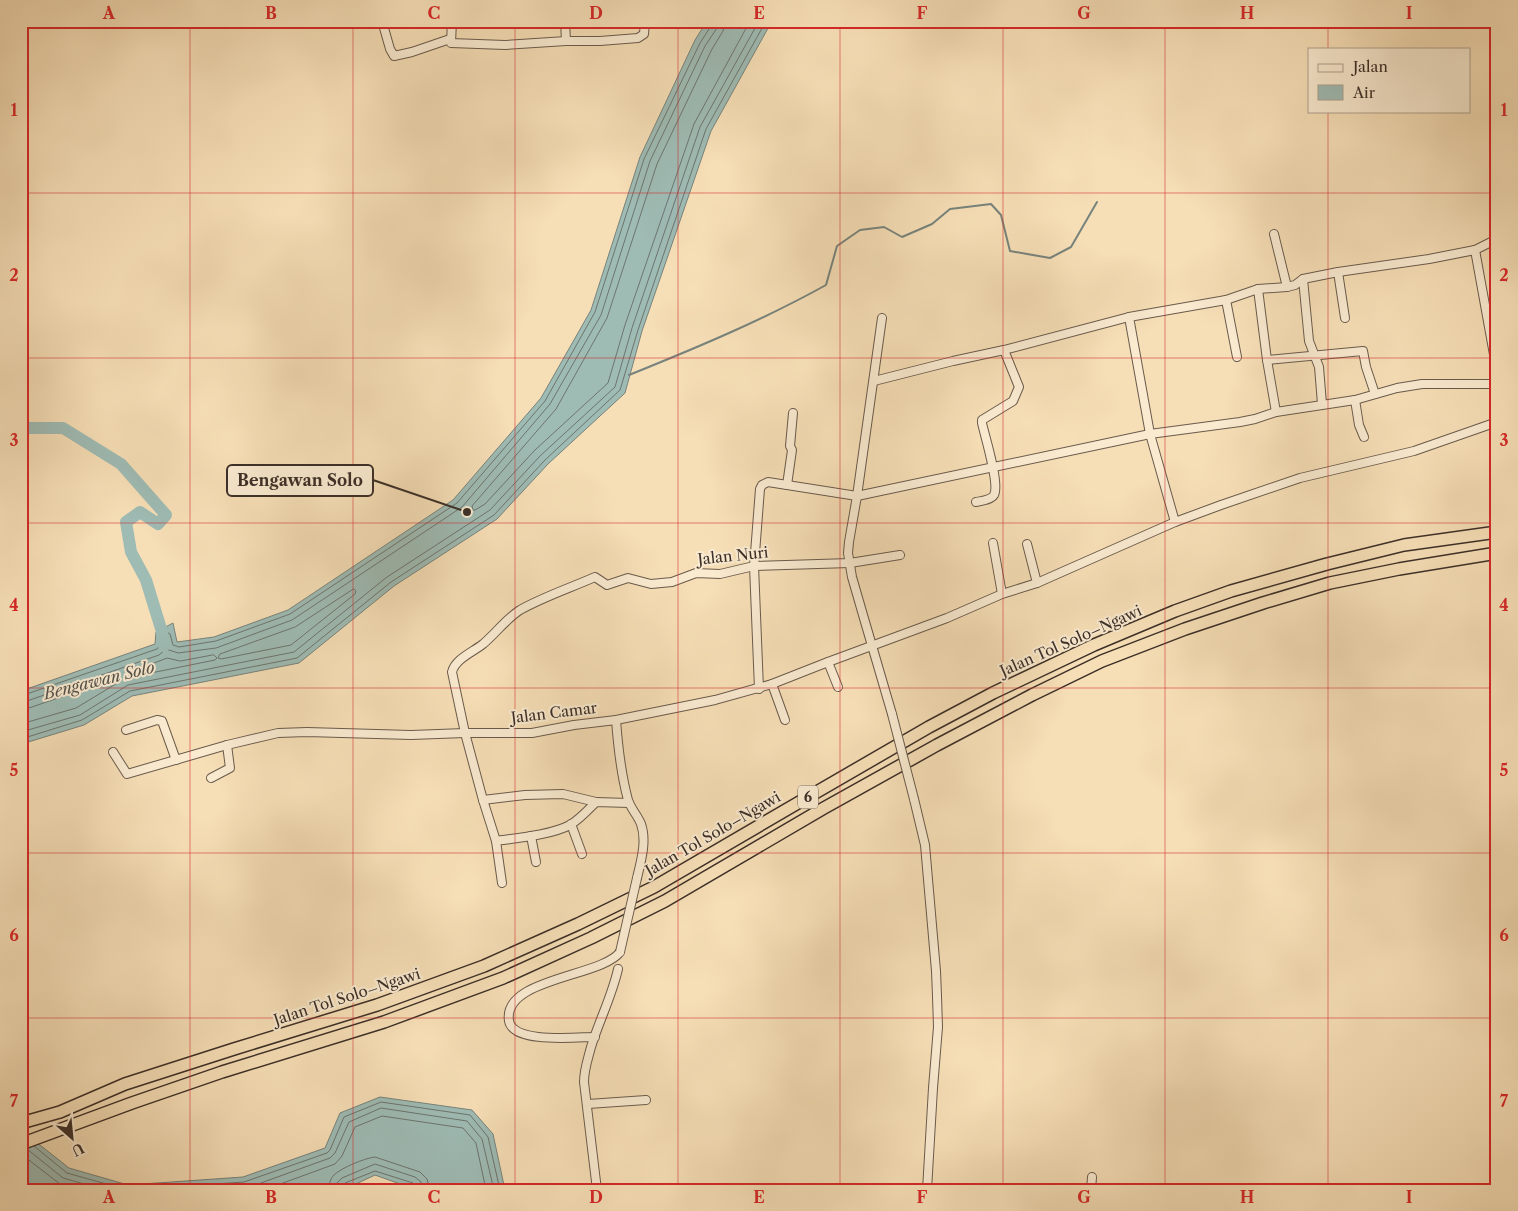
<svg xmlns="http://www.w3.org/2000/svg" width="1518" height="1211" font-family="'Libre Caslon Text',serif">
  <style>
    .water { fill: #9ebbb4; stroke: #77837c }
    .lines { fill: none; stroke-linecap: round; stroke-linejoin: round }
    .shore { stroke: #6d756e; stroke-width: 1 }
    .stream { stroke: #77837c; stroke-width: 2 }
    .river { stroke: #9ebbb4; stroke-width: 12 }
    .minor-casing { stroke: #6a5b4c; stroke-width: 10 }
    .highway-casing { stroke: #3c2f28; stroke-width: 14 }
    .minor { stroke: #f9ead0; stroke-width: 8 }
    .highway { stroke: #f6deb6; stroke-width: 11 }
    .minor-bridge-casing { stroke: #6a5b4c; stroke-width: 10; stroke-linecap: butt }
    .minor-bridge { stroke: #f9ead0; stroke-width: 8 }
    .grid { fill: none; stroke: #d62828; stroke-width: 1; stroke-opacity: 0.55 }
    .labels { text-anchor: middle; stroke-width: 4; stroke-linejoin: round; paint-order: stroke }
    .shield { fill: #f9ead0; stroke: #75675a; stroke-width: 1 }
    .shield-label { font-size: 14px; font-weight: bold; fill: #3c2f28 }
    .street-label { font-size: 15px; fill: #3c2f28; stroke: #f9ead0 }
    .water-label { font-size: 16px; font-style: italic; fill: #54524b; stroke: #f9ead0 }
    .leader { fill: none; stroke: #3c2f28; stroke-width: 2 }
    .callout-dot { fill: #3c2f28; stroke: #f9ead0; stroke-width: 2 }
    .callout { fill: #f9ead0; stroke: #3c2f28; stroke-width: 2 }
    .callout-label { font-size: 16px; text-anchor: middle; font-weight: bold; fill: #3c2f28 }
    .neatline { fill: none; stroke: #d62828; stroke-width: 2 }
    .grid-label { font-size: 16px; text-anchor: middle; font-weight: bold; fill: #d62828 }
  </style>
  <rect width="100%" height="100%" fill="#f6deb6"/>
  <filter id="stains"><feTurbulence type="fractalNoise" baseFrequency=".004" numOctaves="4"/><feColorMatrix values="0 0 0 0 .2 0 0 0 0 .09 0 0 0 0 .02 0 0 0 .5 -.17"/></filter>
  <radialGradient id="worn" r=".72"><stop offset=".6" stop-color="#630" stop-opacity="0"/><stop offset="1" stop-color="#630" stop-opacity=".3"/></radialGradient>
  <g class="water">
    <polygon points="707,21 772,21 711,131 642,331 625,393 548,464 497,519 394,586 299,663 132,696 84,725 25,743 21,746 21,691 155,644 156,632 173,623 177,642 214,637 288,610 453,500 541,398 591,310 640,157 695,40"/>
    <polygon points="380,1097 472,1110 493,1134 505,1190 417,1190 375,1175 343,1190 21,1190 21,1130 69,1168 128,1185 243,1177 325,1148 340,1113"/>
  </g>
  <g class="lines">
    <g class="shore">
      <polyline points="725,21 723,31 712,49 657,164 607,318 556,409 472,506 473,510 475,510 485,504 535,450 608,383 625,325 694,124 750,21"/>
      <polygon points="354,589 356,591 355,594 291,645 221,659 218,658 220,654 295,627"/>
      <polygon points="214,655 217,658 215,660 136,676 133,674 134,671 167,658 180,661"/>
      <polyline points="21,696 157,649 160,645 161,635 167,632 170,634 173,645 179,647 216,641 290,614 457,503 545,401 595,312 644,159 700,43 711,26 711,21"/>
      <polyline points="21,702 27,701 159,655 166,649 178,653 216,648 292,620 462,507 550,404 601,315 650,161 705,46 717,28 718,21"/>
      <polyline points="21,709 29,708 116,678 120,679 119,682 76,708 21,724"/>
      <polyline points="21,732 80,715 128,685 294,652 387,577 490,510 540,456 615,387 632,328 700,127 759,21"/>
      <polyline points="21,739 82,720 130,691 297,658 391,582 494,515 545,460 620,390 638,330 706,129 766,21"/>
      <polyline points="34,1146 67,1173 128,1190 244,1182 327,1153 330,1150 344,1117 381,1102 470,1115 488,1137 500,1190"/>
      <polyline points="27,1149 63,1178 105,1190"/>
      <polyline points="21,1154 60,1184 77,1190"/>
      <polyline points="223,1190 247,1188 330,1158 335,1153 349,1122 381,1108 467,1121 482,1139 494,1190"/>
      <polyline points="264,1190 335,1164 342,1156 355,1127 382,1116 463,1128 476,1143 486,1190"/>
      <path d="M 329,1190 C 329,1184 330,1179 334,1175 C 341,1168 365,1158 375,1157 L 420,1172 L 427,1179 L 430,1190"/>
      <polyline points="336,1190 337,1183 342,1178 375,1164 415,1177 421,1182 422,1190"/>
      <polyline points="343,1190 343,1186 345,1183 375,1171 413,1183 415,1186 416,1190"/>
    </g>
    <path class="stream" d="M 629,375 C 696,348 763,320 826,285 L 837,246 L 860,230 L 884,227 L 902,237 L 932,224 L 950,209 L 991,204 L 1001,215 L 1010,251 L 1050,258 L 1071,247 L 1097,202"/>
    <polyline class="river" points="21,428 63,428 121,464 166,515 158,524 140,512 126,522 131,552 146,580 162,632 164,646"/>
    <g class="minor-casing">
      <g id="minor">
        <polyline points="382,21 390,49 394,56 412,52 450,39"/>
        <polyline points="452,21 451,43 505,45 566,41 600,41 638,38 644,34 645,21"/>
        <polyline points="565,21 566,41"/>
        <polyline points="1274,234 1287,287"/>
        <polyline points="1475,250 1497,371"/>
        <polyline points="1338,272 1345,318"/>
        <polyline points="1303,279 1309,341 1319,367 1322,404"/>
        <polyline points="1258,289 1267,360 1276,412"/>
        <polyline points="1226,300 1237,357"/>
        <polyline points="1129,317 1150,434 1175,522"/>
        <polyline points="882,318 857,496 849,542 848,553 852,577 863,615 892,714"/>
        <polyline points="1267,360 1363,351 1366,367 1375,394"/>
        <polyline points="874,381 953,361 1004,350 1129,317 1226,300 1258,289 1287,287 1295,285 1303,279 1338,272 1429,259 1475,250 1497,239"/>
        <polyline points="1355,400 1359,425 1364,437"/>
        <polyline points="787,485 792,450 790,446 793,413"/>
        <path d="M 976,502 C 981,501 991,500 994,495 C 1000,484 985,437 982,423 L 982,420 L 1013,401 L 1019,387 L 1004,350"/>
        <polyline points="993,543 1002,594"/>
        <polyline points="1027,544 1037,583"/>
        <polyline points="828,662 838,687"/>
        <polyline points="772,684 785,720"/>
        <polyline points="759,689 754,566 760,489 762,485 768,482 857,496 1150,434 1240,422 1255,419 1276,412 1355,400 1397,388 1422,384 1497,384"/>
        <path d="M 616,720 C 618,747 621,774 628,800 C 631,809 638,816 641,824 C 647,841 641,861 637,878"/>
        <polyline points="126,730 157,720 162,721 176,760"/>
        <polyline points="113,752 127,774 227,745 278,733 307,732 411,735 465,733 532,733 574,725 616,720 715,700 772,684 828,662 947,618 1002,594 1037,583 1175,522 1221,505 1300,478 1414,451 1497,422"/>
        <polyline points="211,778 230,768 227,745"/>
        <polyline points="914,799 925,845 936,971 937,996 938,1027 933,1088 927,1190"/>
        <polyline points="483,800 525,795 563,794 596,802"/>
        <polyline points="571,824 582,854"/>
        <polyline points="531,836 536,862"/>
        <path d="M 496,841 C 517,838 551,835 570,825 C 580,819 588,810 596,802 L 629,803"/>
        <path d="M 502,883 L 496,841 L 483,800 L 465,733 L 452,672 C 455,659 473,652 483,644 C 496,633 506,619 520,610 C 543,597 570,588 595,577 L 607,585 L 628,578 L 651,584 L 672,582 L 696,573 L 720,574 L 754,566 L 850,563 L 900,555"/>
        <path d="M 595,1037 C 577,1037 513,1044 509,1021 C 502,978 602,977 620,952"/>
        <polyline points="588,1104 646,1100"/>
        <path d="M 597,1190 L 584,1082 C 584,1069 588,1059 591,1047 C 599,1021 612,996 618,969"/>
        <polyline points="1091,1190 1092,1177"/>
      </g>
    </g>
    <g class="highway-casing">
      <g id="highway">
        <polyline points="21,1123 60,1112 125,1084 234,1049 377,1005 484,966 578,924 654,887 815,793 929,727 993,693 1094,645 1175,611 1231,591 1327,564 1404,545 1497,532"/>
        <polyline points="21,1144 132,1103 222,1072 384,1022 503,978 591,938 665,901 824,808 937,745 1032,695 1102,661 1185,629 1263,603 1330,583 1399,569 1497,553"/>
      </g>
    </g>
    <use href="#minor" class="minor"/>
    <use href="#highway" class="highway"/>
    <g class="minor-bridge-casing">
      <g id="minor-bridge">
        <polyline points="892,714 914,799"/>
        <polyline points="620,952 637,878"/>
      </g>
    </g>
    <use href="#minor-bridge" class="minor-bridge"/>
  </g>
  <path class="grid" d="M 190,21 L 190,1190M 353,21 L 353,1190M 515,21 L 515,1190M 678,21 L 678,1190M 840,21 L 840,1190M 1003,21 L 1003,1190M 1165,21 L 1165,1190M 1328,21 L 1328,49M 1328,111 L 1328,1190M 21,193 L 1497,193M 21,358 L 1497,358M 21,523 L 1497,523M 21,688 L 1497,688M 21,853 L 1497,853M 21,1018 L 1497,1018"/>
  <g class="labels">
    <rect class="shield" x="798" y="785.5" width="20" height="23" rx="4"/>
    <g class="shield-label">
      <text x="808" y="802">6</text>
    </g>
    <g class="street-label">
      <text transform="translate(733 556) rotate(-6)" y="5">Jalan Nuri</text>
      <text transform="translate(1071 641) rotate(-24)" y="5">Jalan Tol Solo–Ngawi</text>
      <text transform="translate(554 713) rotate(-7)" y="5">Jalan Camar</text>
      <text transform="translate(713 834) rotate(-30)" y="5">Jalan Tol Solo–Ngawi</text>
      <text transform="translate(347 997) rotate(-18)" y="5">Jalan Tol Solo–Ngawi</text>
    </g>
    <g class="water-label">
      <text transform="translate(99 680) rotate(-14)" y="6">Bengawan Solo</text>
    </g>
  </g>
  <path class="leader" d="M467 512L373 480"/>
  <circle class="callout-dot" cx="467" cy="512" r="5"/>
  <rect class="callout" x="227" y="465" width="146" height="31" rx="5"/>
  <g class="callout-label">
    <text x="300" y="486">Bengawan Solo</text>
  </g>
  <rect width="1518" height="1211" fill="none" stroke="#f6deb6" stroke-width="55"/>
  <rect x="1308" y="48" width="162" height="65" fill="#f9ead0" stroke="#ad9f8d"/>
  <rect x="1318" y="64" width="25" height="8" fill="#f9ead0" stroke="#ad9f8d"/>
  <text x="1353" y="72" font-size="15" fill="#3c2f28">Jalan</text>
  <rect x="1318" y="85" width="25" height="15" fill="#9ebbb4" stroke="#ad9f8d"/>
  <text x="1353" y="98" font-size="15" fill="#3c2f28">Air</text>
  <g transform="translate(72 1138) rotate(153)" stroke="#f9ead0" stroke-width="4" paint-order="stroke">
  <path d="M0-4L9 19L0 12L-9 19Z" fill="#3c2f28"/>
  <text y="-8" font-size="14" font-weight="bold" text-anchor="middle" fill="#3c2f28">U</text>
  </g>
  <rect x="28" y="28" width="1462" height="1156" class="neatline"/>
  <g class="grid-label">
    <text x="109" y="19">A</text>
    <text x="271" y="19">B</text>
    <text x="434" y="19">C</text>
    <text x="596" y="19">D</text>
    <text x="759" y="19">E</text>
    <text x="922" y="19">F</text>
    <text x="1084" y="19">G</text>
    <text x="1247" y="19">H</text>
    <text x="1409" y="19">I</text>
    <text x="14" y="116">1</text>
    <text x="1504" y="116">1</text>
    <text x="14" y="281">2</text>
    <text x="1504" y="281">2</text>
    <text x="14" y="446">3</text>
    <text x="1504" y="446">3</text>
    <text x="14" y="611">4</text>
    <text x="1504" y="611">4</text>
    <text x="14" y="776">5</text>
    <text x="1504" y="776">5</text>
    <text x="14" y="941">6</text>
    <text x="1504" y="941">6</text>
    <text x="14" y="1107">7</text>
    <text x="1504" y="1107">7</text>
    <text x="109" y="1203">A</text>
    <text x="271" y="1203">B</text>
    <text x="434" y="1203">C</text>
    <text x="596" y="1203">D</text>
    <text x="759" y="1203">E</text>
    <text x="922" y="1203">F</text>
    <text x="1084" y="1203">G</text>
    <text x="1247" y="1203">H</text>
    <text x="1409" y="1203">I</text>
  </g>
  <rect width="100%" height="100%" filter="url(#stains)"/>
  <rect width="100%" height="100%" fill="url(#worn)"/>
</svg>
